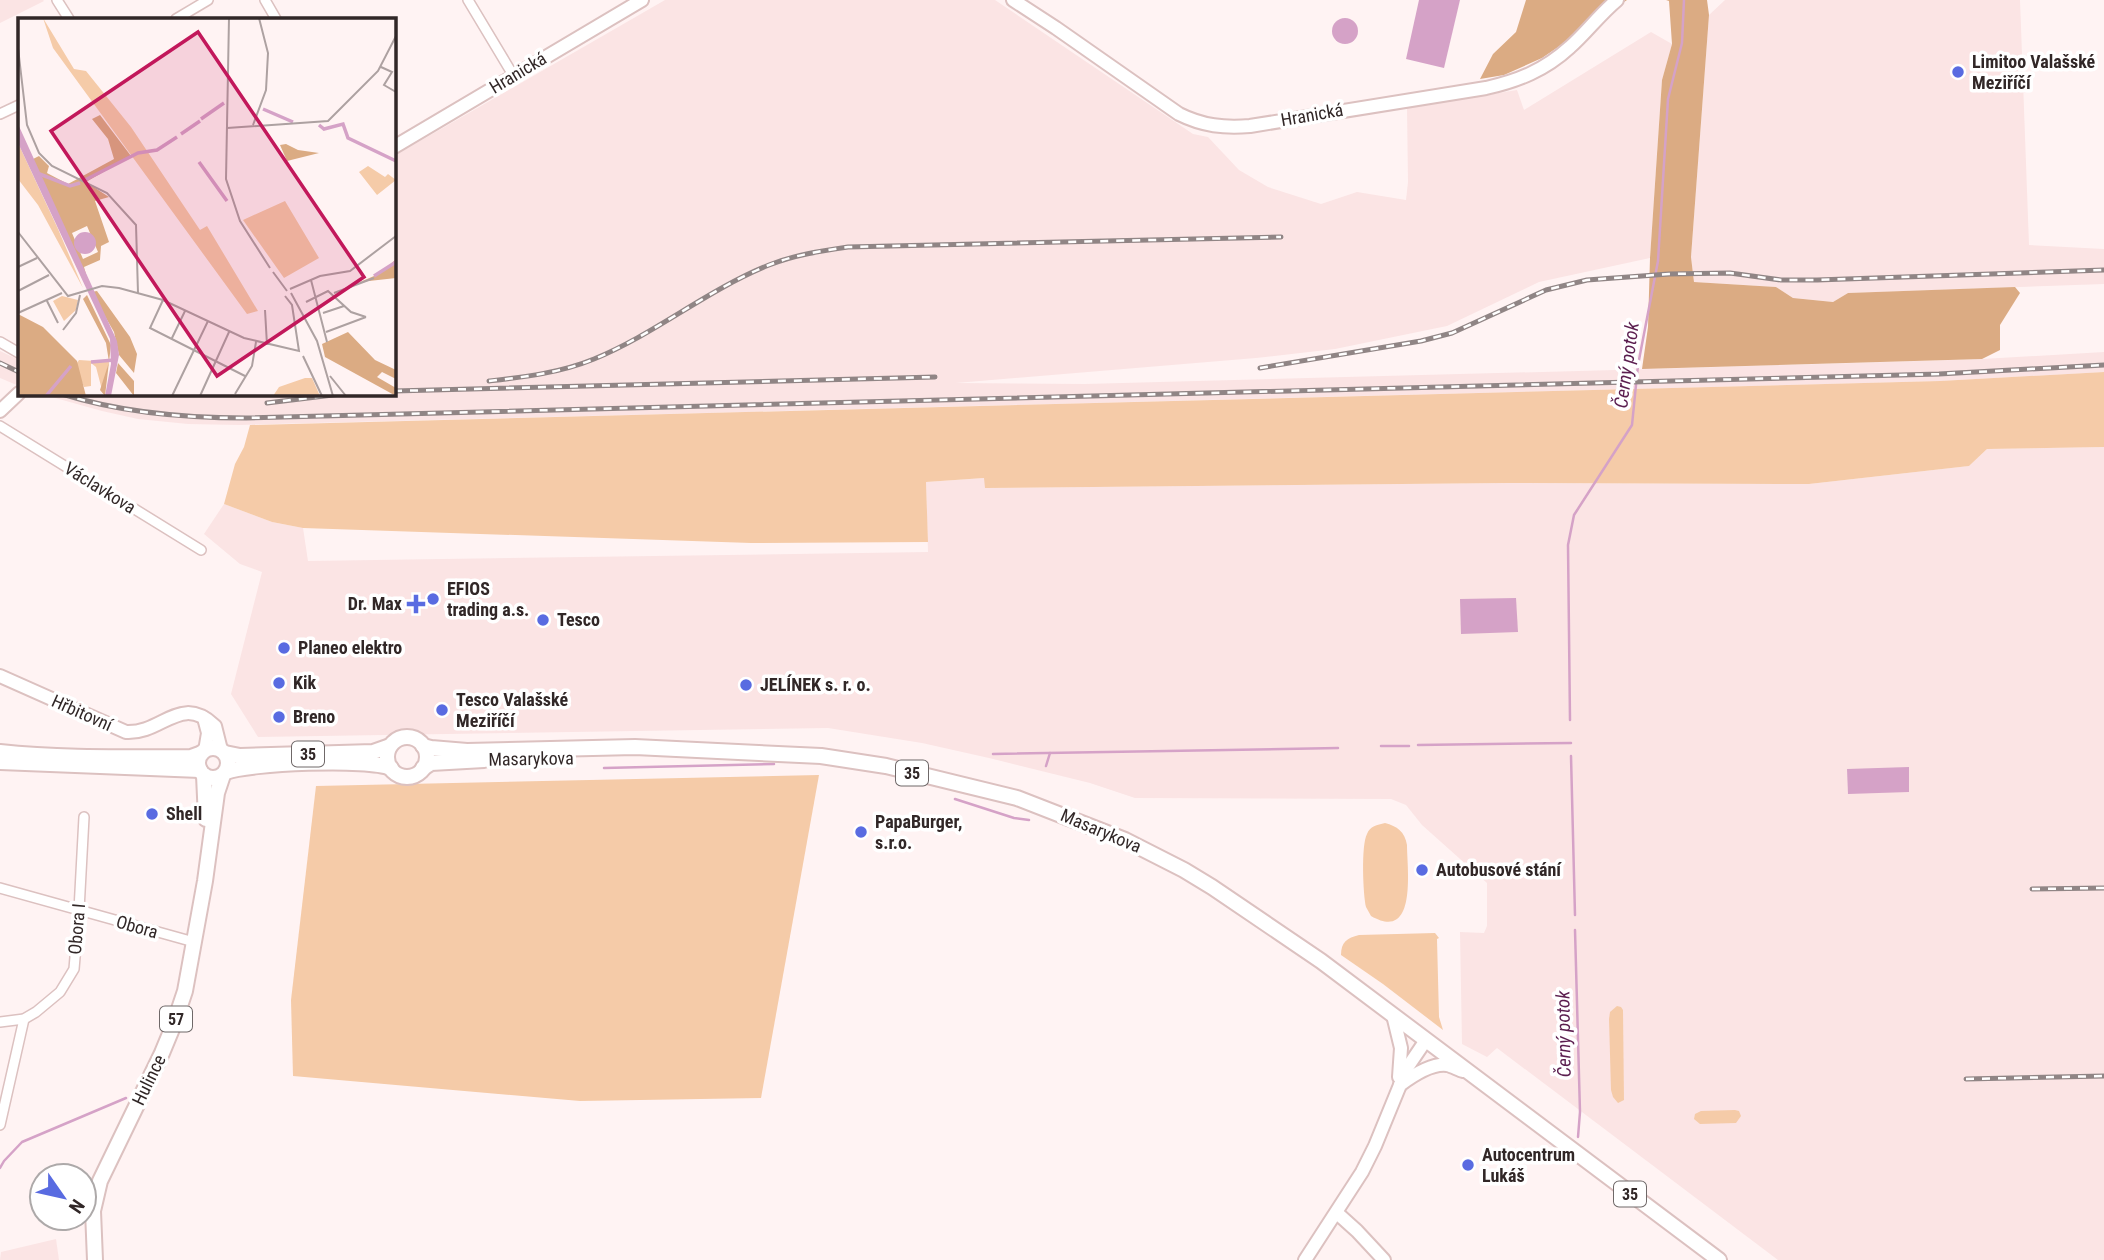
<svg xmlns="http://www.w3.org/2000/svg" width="2104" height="1260" font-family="'Roboto Condensed',sans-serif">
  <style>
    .built { fill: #fbe4e4 }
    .green { fill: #f5cba8 }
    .forest { fill: #dbab83 }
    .water { fill: #d5a2c7 }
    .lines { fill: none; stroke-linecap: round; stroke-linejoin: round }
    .stream { stroke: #d5a2c7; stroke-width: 2.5 }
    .street-casing { stroke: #dcc1c0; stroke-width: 12 }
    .secondary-casing { stroke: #dcc1c0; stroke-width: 16 }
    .primary-casing { stroke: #dcc1c0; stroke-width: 18 }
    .street { stroke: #fff; stroke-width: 9 }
    .secondary { stroke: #fff; stroke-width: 12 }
    .primary { stroke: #fff; stroke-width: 14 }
    .rail-casing { stroke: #908585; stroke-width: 5 }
    .rail { stroke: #fff; stroke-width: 2.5; stroke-dasharray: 8; stroke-linecap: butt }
    .poi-dot { fill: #596be1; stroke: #fff; stroke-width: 2.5 }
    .labels { text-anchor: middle; stroke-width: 7; stroke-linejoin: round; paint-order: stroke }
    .shield { fill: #fff; stroke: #6f6868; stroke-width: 2 }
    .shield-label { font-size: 16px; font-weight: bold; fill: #312727 }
    .poi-label { font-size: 18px; font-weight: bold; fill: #312727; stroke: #fff; text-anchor: start }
    .street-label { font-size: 18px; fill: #312727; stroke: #fff }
    .water-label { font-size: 19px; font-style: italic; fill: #5b1e4f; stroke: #fff }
    .inset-river { fill: none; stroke: #d5a2c7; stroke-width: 3.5 }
    .inset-road { fill: none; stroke: #ada1a1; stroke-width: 2 }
    .view { fill: #c2185b; fill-opacity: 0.15; stroke: #c2185b; stroke-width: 3.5 }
    .inset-edge { fill: none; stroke: #312727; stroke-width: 3.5 }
  </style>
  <rect width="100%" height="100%" fill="#fff3f3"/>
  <g class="built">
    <polygon points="0,0 43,0 44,1 0,23"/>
    <polygon points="665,0 995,0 1193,134 1208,137 1239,170 1268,187 1321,204 1357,192 1406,200 1408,182 1407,108 1517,90 1524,110 1651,32 1672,44 1662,80 1650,258 1539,282 1447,326 1335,349 1256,358 956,383 1085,384 1652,369 1982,359 2104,352 2104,372 1940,381 239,425 188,424 138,419 102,411 41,394 394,394 394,156"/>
    <polygon points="1725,0 2020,0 2029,245 2104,249 2104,284 1848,293 1833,302 1793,298 1776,287 1694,282 1691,257 1709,15"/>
    <polygon points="0,351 19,360 19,386 0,378"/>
    <polygon points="2104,447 2104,1260 1778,1260 1497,1048 1487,1057 1462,1044 1460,932 1484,933 1487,926 1487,883 1422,825 1406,805 1391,799 1135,798 1090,783 989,758 922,743 828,728 258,737 231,694 262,572 240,564 204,534 224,504 272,522 303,528 308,561 928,552 926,482 985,478 985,488 1507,483 1809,484 1969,466 1987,449"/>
    <polygon points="56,1239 59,1260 0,1260 1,1252"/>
  </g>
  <g class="green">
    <polygon points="2104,372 2104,447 1987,449 1969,466 1809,484 1507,483 985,488 984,478 926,482 928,542 751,543 303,528 272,522 224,504 235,464 244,447 250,425 1940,381"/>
    <polygon points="819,775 761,1098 580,1101 293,1076 291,1000 316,786"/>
    <path d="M 1385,823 C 1397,826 1405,832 1407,845 C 1407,868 1418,943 1371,916 L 1366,907 C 1363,894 1361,845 1367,834 C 1370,826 1377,825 1385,823 Z"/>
    <path d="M 1435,933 L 1439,938 L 1437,939 L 1439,1017 L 1443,1030 L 1383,984 L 1341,955 C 1341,942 1347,938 1359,935 Z"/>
    <polygon points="1617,1006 1621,1007 1623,1010 1624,1100 1618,1103 1613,1097 1611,1090 1609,1019 1610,1012"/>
    <polygon points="1735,1110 1739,1111 1741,1116 1736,1123 1700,1124 1694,1119 1695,1114 1701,1111"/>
  </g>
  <g class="forest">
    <polygon points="1526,0 1627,0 1542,58 1504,75 1480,79 1493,54 1516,32"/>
    <polygon points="1666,0 1707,0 1709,15 1691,257 1694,282 1776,287 1793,298 1833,302 1848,293 2015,287 2020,293 2000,325 2000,350 1982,359 1642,369 1648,327 1650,258 1662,80 1672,44 1669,1"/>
  </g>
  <g class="water">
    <polygon points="1419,0 1460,0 1444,68 1406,59"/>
    <circle cx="1345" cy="31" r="13"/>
    <polygon points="1516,598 1518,632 1461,634 1460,599"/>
    <polygon points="1909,767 1909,792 1848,794 1847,769"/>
  </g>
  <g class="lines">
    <g class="stream">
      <polyline points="1570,720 1568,545 1574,515 1632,425 1638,365 1658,261 1668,99 1682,43 1684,0"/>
      <polyline points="1418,745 1571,743"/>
      <polyline points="1381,746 1409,746"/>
      <polyline points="993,754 1338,748"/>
      <polyline points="1571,756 1575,915"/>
      <polyline points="1046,766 1050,753"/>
      <polyline points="604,768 774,764"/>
      <polyline points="955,799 1014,818 1029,820"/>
      <polyline points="1575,930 1580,1112 1578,1137"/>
      <polyline points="0,1168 4,1161 22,1142 126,1098"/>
    </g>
    <g class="street-casing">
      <g id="street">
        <polyline points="57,0 69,19"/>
        <polyline points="265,0 276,19"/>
        <polyline points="468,0 513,75"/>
        <polyline points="176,19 208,0"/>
        <polyline points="0,114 19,105"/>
        <polyline points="0,342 19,353"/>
        <polyline points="0,426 201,550"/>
        <polyline points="0,888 194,942"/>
        <polyline points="0,1022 24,1019 36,1012 60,992 74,969 79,910 84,817"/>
        <polyline points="0,1125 24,1019"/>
      </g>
    </g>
    <g class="secondary-casing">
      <g id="secondary">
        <path d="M 1013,0 L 1056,28 L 1179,114 C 1203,126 1224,128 1250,126 L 1486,88 C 1518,81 1545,70 1570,47 C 1586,33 1600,14 1617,0"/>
        <polyline points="394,147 642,0"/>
        <polyline points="0,411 19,393"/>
        <path d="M 0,676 L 126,732 C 163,734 180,693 215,726 L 221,750"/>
        <polyline points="204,718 208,733 205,751"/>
        <polyline points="1393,1015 1401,1048 1399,1077"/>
        <path d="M 1400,1085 C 1412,1076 1431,1063 1447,1065 C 1452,1066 1459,1070 1463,1071"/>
        <polyline points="1337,1213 1357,1231 1384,1260"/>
        <polyline points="1305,1260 1362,1172 1375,1146 1407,1068 1426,1040"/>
      </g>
    </g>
    <g class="primary-casing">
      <g id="primary">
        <circle cx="407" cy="757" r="20"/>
        <polyline points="423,746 431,748 467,751 635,747 821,756 886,766 1017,798 1125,840 1184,870 1212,887 1321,961 1719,1260"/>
        <circle cx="213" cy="763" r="15"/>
        <path d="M 0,752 C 63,759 127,757 191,757 L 202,753"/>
        <polyline points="225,753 240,756 373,752 390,746"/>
        <polyline points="0,762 200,770"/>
        <polyline points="423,768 431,763 484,760"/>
        <path d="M 226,772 C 247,763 370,758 391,768"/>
        <polyline points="204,775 206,819"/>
        <polyline points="95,1260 93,1211 100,1181 162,1053 174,1024 185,991 205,881 217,793 223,775"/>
      </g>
    </g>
    <use href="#street" class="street"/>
    <use href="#secondary" class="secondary"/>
    <use href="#primary" class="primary"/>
    <g class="rail-casing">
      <g id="rail">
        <polyline points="0,363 19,372"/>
        <polyline points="1260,368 1421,341 1452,333 1546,290 1587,280 1669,274 1730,273 1781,280 1817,280 2104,270"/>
        <path d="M 489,381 C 524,377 560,373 594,359 C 655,334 707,290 769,265 C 794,255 821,251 848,247 L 1281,237"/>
        <polyline points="394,391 935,377"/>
        <path d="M 62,394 C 122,413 184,418 246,418 L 1939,374 L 2104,365"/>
        <polyline points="267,403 341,394"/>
        <polyline points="2032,889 2104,888"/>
        <polyline points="1966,1079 2104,1076"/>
      </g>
    </g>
    <use href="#rail" class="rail"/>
  </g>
  <g class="poi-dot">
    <circle cx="1958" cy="72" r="7"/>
    <circle cx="433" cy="599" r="7"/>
    <path d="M412.5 593.5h7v7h7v7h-7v7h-7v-7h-7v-7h7z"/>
    <circle cx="543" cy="620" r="7"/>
    <circle cx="284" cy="648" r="7"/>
    <circle cx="279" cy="683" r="7"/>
    <circle cx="746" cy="685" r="7"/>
    <circle cx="442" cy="710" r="7"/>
    <circle cx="279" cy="717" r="7"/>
    <circle cx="152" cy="814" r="7"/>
    <circle cx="861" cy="832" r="7"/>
    <circle cx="1422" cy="870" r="7"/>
    <circle cx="1468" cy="1165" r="7"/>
  </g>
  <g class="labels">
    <g class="shield">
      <rect x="292" y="741.5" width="32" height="25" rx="5"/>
      <rect x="896" y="760.5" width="32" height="25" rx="5"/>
      <rect x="160" y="1006.5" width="32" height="25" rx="5"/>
      <rect x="1614" y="1181.5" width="32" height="25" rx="5"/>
    </g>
    <g class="shield-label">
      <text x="308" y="760">35</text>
      <text x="912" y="779">35</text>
      <text x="176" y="1025">57</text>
      <text x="1630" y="1200">35</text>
    </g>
    <g class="poi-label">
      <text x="1972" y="68">Limitoo Valašské<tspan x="1972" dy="21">Meziříčí</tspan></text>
      <text x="447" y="595">EFIOS<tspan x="447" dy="21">trading a.s.</tspan></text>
      <text x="402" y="610" text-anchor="end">Dr. Max</text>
      <text x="557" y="626">Tesco</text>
      <text x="298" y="654">Planeo elektro</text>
      <text x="293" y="689">Kik</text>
      <text x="760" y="691">JELÍNEK s. r. o.</text>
      <text x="456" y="706">Tesco Valašské<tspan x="456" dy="21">Meziříčí</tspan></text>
      <text x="293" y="723">Breno</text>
      <text x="166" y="820">Shell</text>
      <text x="875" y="828">PapaBurger,<tspan x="875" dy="21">s.r.o.</tspan></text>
      <text x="1436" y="876">Autobusové stání</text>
      <text x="1482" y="1161">Autocentrum<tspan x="1482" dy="21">Lukáš</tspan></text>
    </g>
    <g class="street-label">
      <text transform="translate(518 73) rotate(-31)" y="6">Hranická</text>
      <text transform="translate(1312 115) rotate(-10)" y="6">Hranická</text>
      <text transform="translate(100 488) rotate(32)" y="6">Václavkova</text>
      <text transform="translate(82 713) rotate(24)" y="6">Hřbitovní</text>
      <text transform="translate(531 759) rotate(-1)" y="6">Masarykova</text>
      <text transform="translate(1101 831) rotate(23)" y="6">Masarykova</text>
      <text transform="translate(137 927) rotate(16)" y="6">Obora</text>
      <text transform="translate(77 929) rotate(-85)" y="6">Obora I</text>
      <text transform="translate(149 1080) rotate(-64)" y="6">Hulince</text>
    </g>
    <g class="water-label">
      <text transform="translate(1626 365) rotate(-82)" y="7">Černý potok</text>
      <text transform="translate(1563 1034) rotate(-91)" y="7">Černý potok</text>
    </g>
  </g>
  <g transform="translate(18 18)">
    <rect width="378" height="378" fill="#fff3f3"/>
    <path d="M 25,0 L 56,51 L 68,53 L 113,109 L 182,212 L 189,208 L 240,293 L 229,296 L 35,30 ZM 0,125 L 40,211 L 65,270 L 20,187 L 0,161 ZM 350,148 L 367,159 L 370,156 L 378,162 L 359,177 L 341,154 ZM 267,183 L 301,240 L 266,260 L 225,202 ZM 44,278 L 60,282 L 58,292 L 46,303 L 35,283 ZM 61,342 L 91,344 L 84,372 L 78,349 L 73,345 L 73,368 L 66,369 L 57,348 ZM 287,360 L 294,360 L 302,378 L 255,378 L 261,369 Z" fill="#f5cba8"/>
    <path d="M 82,97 L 113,138 L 68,164 L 91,179 L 77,183 L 91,224 L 83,228 L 82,242 L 66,249 L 70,263 L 15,141 L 21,138 L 31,148 L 29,155 L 50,166 L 96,141 L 90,121 L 74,101 ZM 69,208 L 80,234 L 65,241 L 54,215 ZM 268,126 L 280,132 L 301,135 L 269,143 L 262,127 ZM 378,241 L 378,260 L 342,264 L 363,255 ZM 79,273 L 112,319 L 119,336 L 116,355 L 101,337 L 96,314 L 73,274 ZM 69,277 L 93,327 L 87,378 L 82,372 L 91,344 L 88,325 L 65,281 ZM 0,296 L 25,309 L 59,343 L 68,378 L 0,378 ZM 330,314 L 357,342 L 378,352 L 378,361 L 364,354 L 359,359 L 378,370 L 378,378 L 307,339 L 304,326 ZM 100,345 L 116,363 L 116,378 L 98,355 Z" fill="#dbab83" fill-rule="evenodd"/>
    <path d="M 0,106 L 99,323 L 101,337 L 93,378 L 87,378 L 93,346 L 92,321 L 0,125 ZM56 225a11 11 0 1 1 22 0a11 11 0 1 1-22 0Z" fill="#d5a2c7"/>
    <path class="inset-river" d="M 245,91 L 275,104M 183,101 L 206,85M 301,107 L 306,111 L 325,106 L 330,120 L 378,143M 163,116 L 182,103M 181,144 L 209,183M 19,155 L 52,168 L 62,165M 67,162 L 120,135 L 139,132 L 159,119M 356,258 L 378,244M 73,344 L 96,342M 28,378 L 53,348"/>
    <path class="inset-road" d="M 211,0 L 208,161 L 222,203 L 252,250M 0,30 L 9,107 L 21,135 L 34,148 L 89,175 L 118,207 L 120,275M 363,49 L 374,54 L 366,67 L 378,74M 235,107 L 248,72 L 250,35 L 241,0M 209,110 L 310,103 L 360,53 L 378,18M 0,214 L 50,278 L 84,268 L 101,270 L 145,282 L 226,320 L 281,333 L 274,287 L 267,278M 0,249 L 19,240M 255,254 L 269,273M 293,262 L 309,324M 272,271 L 302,258 L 332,253 L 378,218M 0,272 L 1,295M 0,273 L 31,257M 273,275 L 299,323 L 315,378M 316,275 L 356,260M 145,282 L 132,310 L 227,358M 29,283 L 40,305M 288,284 L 310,273 L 333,294 L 348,299M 247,292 L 249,327M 0,295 L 44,275M 305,295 L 326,288M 45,312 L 58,295 L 62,277M 308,314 L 348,299M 154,320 L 167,293M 285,338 L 304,378M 312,358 L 328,378M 217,376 L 234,348 L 238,324M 154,378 L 190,303M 182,378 L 211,314"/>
    <path class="view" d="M 180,14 L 346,259 L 199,358 L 33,113 Z"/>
    <rect width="378" height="378" class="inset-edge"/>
  </g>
  <g transform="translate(63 1197) rotate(124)"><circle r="33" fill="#ffffff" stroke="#ada9a9" stroke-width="2"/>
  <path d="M0-5L12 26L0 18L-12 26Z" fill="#596be1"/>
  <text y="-10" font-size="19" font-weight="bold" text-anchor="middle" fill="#312727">N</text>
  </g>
</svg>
